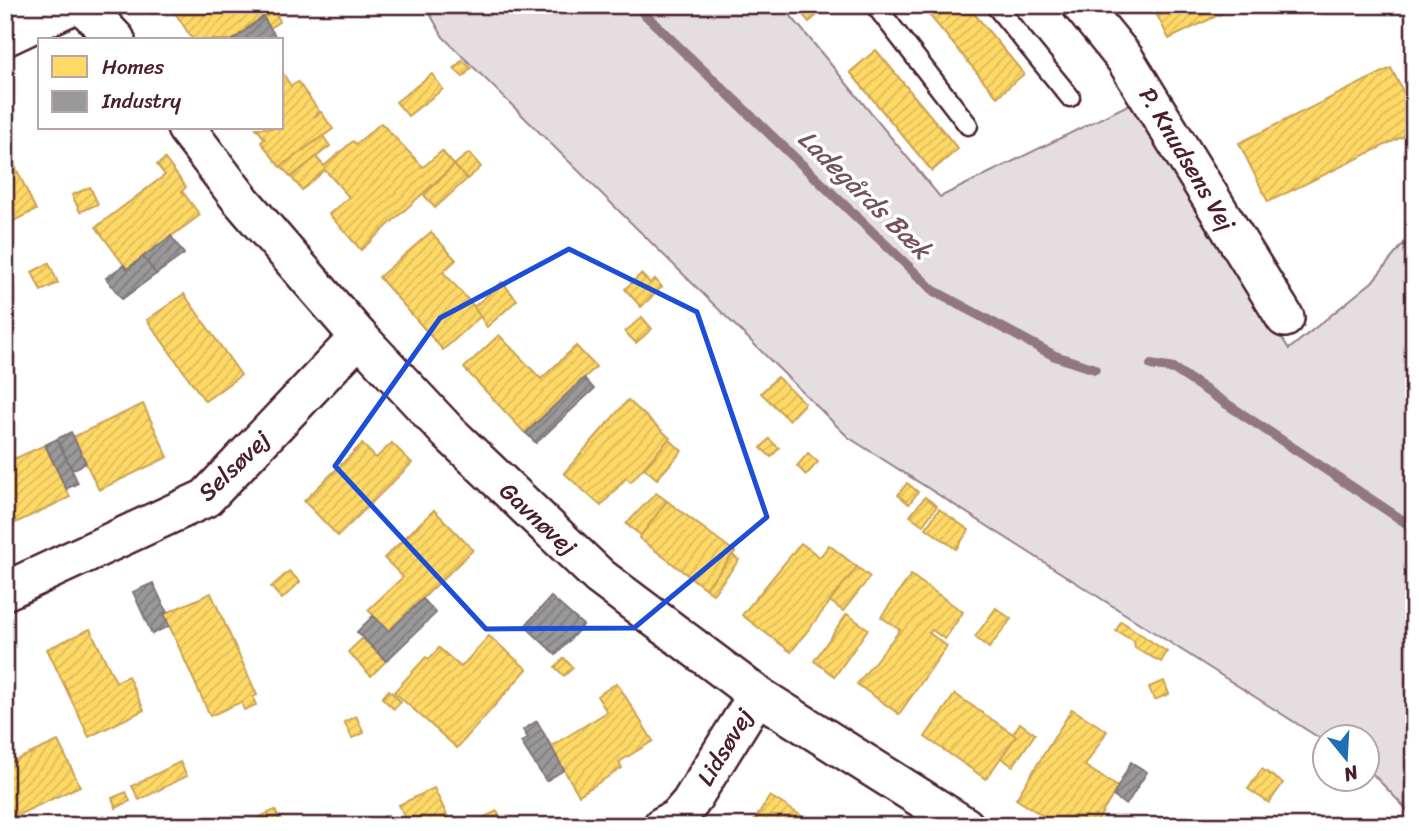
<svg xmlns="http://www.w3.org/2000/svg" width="1419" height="831" font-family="Sriracha,sans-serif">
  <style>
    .green { fill: #e5dee0; stroke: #987e86; stroke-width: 2 }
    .homes { fill: url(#homes-hatch); stroke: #c9a154; stroke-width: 2 }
    .industry { fill: url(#industry-hatch); stroke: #817478; stroke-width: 2 }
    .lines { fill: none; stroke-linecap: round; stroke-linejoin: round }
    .stream { stroke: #91787e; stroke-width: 10 }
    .service-casing { stroke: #4a1f2b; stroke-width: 23 }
    .minor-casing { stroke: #4a1f2b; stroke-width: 42 }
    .service { stroke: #fff; stroke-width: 18 }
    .minor { stroke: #fff; stroke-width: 37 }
    .marked { fill: none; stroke: #1d4ed8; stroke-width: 5; stroke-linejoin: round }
    .labels { text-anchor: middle; stroke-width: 7; stroke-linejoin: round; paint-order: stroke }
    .street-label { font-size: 24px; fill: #4a1f2b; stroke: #fff }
    .water-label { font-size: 26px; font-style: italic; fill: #74535c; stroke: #fff }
  </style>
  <defs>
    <pattern id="homes-hatch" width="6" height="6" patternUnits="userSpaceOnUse" patternTransform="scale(1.75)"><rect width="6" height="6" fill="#ffd966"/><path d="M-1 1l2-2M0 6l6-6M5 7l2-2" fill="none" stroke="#dcba59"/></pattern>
    <pattern id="industry-hatch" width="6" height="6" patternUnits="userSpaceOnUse" patternTransform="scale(1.75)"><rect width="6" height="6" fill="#999"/><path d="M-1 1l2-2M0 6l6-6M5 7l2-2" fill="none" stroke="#7f7c7d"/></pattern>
  </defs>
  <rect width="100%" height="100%" fill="#fff"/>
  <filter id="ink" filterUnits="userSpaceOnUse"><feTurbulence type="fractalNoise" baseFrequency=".0143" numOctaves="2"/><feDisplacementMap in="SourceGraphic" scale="14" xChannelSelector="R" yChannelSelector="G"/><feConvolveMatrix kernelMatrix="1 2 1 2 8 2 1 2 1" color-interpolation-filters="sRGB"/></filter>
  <g filter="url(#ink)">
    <polygon class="green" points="425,5 782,5 940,197 1134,102 1289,349 1372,282 1414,231 1414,817 1367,768 1366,736 1324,736 1324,741 848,437 443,37"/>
    <g class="homes">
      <polygon points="170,5 281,5 246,28 248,31 233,40 193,40"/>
      <polygon points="795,5 829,5 809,22"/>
      <polygon points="921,5 967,5 1024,74 997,97"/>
      <polygon points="1152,5 1239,5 1169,39"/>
      <polygon points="274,10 280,21 270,28 263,17"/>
      <polygon points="876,50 958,149 932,171 850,72"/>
      <polygon points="462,60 471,68 463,77 454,69"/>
      <polygon points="1391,68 1414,113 1414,131 1268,202 1239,143"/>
      <polygon points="282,72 291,86 298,82 319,111 314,117 321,112 333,129 280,167 261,142 265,139 256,128 282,128"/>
      <polygon points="432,74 443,89 408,116 396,102"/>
      <polygon points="381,123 423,167 442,151 454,165 361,250 329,214 349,197 325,170 302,190 291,177 315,156 324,166 353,141 356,144"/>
      <polygon points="323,136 330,146 291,177 281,166"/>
      <polygon points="5,145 36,210 5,225"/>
      <polygon points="469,153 481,167 467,179 454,165"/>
      <polygon points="165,159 186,187 182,191 200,215 127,269 96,227 165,175 157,165"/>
      <polygon points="454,165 467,179 435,208 424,195"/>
      <polygon points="90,187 98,204 80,212 72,195"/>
      <polygon points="431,232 456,260 443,272 482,315 443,350 379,277"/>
      <polygon points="49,263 58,283 41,291 32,272"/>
      <polygon points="641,274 650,283 655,279 662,287 641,307 625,289"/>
      <polygon points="502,282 517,300 487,327 474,307"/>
      <polygon points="184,294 241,375 205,401 147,320"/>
      <polygon points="642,317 652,329 636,343 625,332"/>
      <polygon points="499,335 541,379 576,346 596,367 525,433 464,368"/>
      <polygon points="777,377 805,403 789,420 761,393"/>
      <polygon points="628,400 670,438 631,482 626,478 601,506 564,473"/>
      <polygon points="143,404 168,457 99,490 73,437"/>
      <polygon points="669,439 682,451 657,479 644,468"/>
      <polygon points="769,439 779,448 771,457 761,448"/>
      <polygon points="392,443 412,463 338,536 304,501 362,444 376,458"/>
      <polygon points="45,445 70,497 5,528 5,463"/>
      <polygon points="808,453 818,462 806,475 797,466"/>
      <polygon points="907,483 918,492 909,504 898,495"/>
      <polygon points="656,493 667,501 641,535 626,524"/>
      <polygon points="925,497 937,506 923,525 910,516"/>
      <polygon points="667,501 735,552 706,589 639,538"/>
      <polygon points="939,509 969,530 956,549 926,528"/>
      <polygon points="434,510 473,550 389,631 368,610 403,577 384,558"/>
      <polygon points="801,543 820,557 829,545 857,567 791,652 742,615"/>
      <polygon points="732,555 739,560 713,594 706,589"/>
      <polygon points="857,567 870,577 843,611 830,601"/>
      <polygon points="289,571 300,582 282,599 271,587"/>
      <polygon points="911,575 963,612 945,639 932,630 929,633 947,646 899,714 857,684 900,630 881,617"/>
      <polygon points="211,593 257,695 253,697 256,705 244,710 241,702 210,716 164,614"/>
      <polygon points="996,608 1011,619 989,648 975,637"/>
      <polygon points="847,614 868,629 835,676 814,661"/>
      <polygon points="1121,621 1167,652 1161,662 1135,648 1134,641 1116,631"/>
      <polygon points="90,629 116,682 128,676 144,710 89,737 47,649"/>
      <polygon points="489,636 527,669 457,748 394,692 426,657 429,659 439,648 461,667"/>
      <polygon points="363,638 386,661 371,676 348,652"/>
      <polygon points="564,658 573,668 564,676 555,667"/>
      <polygon points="1164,681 1169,694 1154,700 1149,687"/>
      <polygon points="617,683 653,741 619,762 622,768 579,795 550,747 607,712 597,696"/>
      <polygon points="389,690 401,702 394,709 382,698"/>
      <polygon points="955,694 1016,736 986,779 925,737"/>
      <polygon points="1072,709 1107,731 1085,766 1118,787 1094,826 1059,826 1016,799"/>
      <polygon points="356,716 364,733 352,738 344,722"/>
      <polygon points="1020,723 1035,734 1013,766 1001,758 1016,736 1013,734"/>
      <polygon points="58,741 80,786 5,821 5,765"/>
      <polygon points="180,762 187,776 139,800 132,786"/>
      <polygon points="1262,769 1283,783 1269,803 1248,789"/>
      <polygon points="434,788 452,826 409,826 399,805"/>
      <polygon points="126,792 130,801 116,808 112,798"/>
      <polygon points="770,796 805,818 801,826 751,826"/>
      <polygon points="275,810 282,826 245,826 244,824"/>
      <polygon points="497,811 504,826 465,826"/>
    </g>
    <g class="industry">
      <polygon points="263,17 276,37 272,40 233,40"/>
      <polygon points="171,236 184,254 156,274 143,257"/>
      <polygon points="143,257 156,274 122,299 106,278 124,265 127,269"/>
      <polygon points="584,378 594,389 536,443 526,433"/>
      <polygon points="71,432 86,463 72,470 57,439"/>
      <polygon points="57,439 78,483 66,489 45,445"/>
      <polygon points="153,583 167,613 164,614 169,626 152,634 133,592"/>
      <polygon points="551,597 583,625 556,655 525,626"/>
      <polygon points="423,599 436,613 386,661 357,632 373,616 389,631"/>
      <polygon points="537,721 564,770 546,781 521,742 528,738 523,730"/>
      <polygon points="1131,762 1147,772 1126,805 1113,796"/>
      <polygon points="388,815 393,826 370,826 369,824"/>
    </g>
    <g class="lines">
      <g class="stream">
        <polyline points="635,5 934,291 1055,356 1095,369"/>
        <polyline points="1151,365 1174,369 1414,528"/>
      </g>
      <g class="service-casing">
        <g id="service">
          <polyline points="875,5 968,125"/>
          <polyline points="995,5 1070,97"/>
        </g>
      </g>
      <g class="minor-casing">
        <g id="minor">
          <polyline points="83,5 116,40"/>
          <polyline points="1081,5 1125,59 1285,318"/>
          <polyline points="5,37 73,5"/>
          <polyline points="186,128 240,199 359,337 449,433 600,577 757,695 965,826"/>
          <polyline points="5,591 206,498 359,337"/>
          <polyline points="662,826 677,818 690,803 757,695"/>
        </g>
      </g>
      <use href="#service" class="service"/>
      <use href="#minor" class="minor"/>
    </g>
  </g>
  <path class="marked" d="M 569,249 L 697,312 L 767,517 L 634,628 L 486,629 L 335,466 L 440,318 Z"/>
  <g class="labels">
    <g class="street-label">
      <text transform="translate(1187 159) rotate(59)" y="8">P. Knudsens Vej</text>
      <text transform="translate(234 466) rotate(-44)" y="8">Selsøvej</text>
      <text transform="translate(538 519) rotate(43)" y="8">Gavnøvej</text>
      <text transform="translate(725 747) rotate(-59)" y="8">Lidsøvej</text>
    </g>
    <g class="water-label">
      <text transform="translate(865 194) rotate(44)" y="9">Ladegårds Bæk</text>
    </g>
  </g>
  <rect width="1419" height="831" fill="none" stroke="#fff" stroke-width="28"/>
  <rect x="14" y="14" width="1391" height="803" fill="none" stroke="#4a1f2b" stroke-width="2.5" filter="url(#ink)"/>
  <rect x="38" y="38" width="245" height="91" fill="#ffffff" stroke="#b7a5aa" stroke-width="2"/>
  <rect x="52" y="56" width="35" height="21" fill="#ffd966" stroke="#b7a5aa" stroke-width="2"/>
  <text x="102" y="74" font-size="21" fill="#4a1f2b">Homes</text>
  <rect x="52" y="91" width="35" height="21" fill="#999999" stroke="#b7a5aa" stroke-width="2"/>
  <text x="102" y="108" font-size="21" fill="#4a1f2b">Industry</text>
  <g transform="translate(1346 758) rotate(162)"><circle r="33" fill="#ffffff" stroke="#b7a5aa" stroke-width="2"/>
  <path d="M0-5L12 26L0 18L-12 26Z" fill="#1f6fb2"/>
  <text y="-10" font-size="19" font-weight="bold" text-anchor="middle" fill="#4a1f2b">N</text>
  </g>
</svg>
